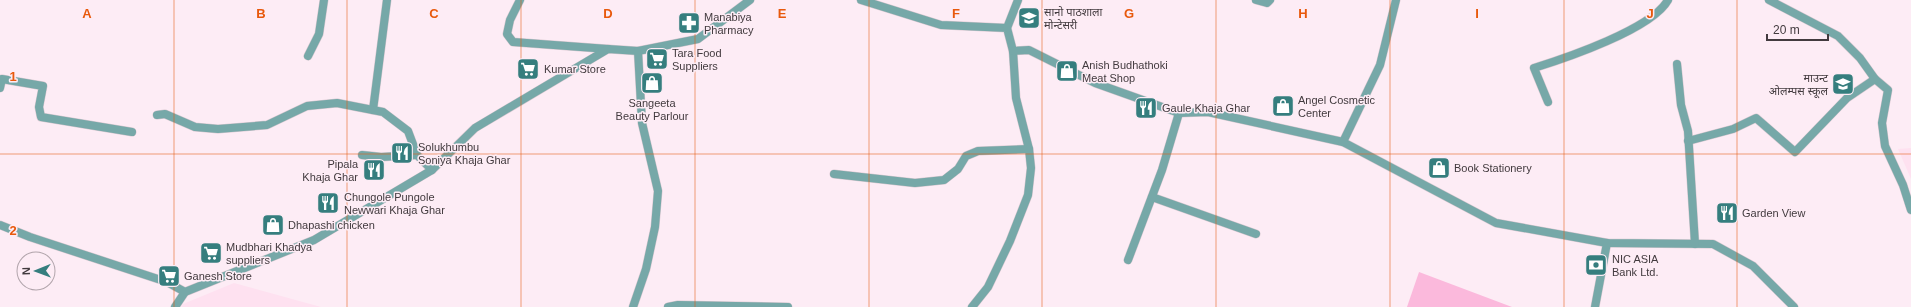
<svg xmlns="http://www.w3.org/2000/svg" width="1911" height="307" font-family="Helvetica,'Noto Sans Devanagari',sans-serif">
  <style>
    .built { fill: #fee1f0 }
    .green { fill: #fbb9dc }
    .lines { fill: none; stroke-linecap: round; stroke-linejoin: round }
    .street-casing { stroke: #d8c8d0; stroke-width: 9 }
    .street { stroke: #76a8a8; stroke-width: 8 }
    .grid { fill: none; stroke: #e8590c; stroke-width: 1; stroke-opacity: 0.55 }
    .labels { text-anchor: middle; stroke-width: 3; stroke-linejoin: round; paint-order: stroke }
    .poi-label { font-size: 11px; fill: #423a3e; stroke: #fdecf5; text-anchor: start }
    .grid-label { font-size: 13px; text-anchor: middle; font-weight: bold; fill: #e8590c; stroke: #fdecf5; stroke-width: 3; stroke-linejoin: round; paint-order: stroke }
  </style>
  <rect width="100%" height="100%" fill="#fdecf5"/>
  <g class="built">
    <polygon points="1911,148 1911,179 1898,149"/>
    <polygon points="234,283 321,307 181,307 183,304"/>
  </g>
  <polygon class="green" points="1419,272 1512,307 1407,307"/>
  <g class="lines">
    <g class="street-casing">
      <g id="street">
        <polyline points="520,0 510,20 507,34 513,42 608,49"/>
        <polyline points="861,0 941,25 1007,28 1013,51 1016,98 1029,149 1031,168 1028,195 1010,241 988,287 972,307"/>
        <polyline points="1256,0 1267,3 1270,0"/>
        <polyline points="1769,0 1838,36 1860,58 1875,79 1888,90 1882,123 1885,146 1903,185 1911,210"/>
        <polyline points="1007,28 1018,0"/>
        <polyline points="1013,51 1029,50 1095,83 1179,113 1208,112 1343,142 1496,223 1607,243 1713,244 1753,266 1794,307"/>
        <polyline points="308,56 319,34 324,0"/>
        <polyline points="1677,64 1681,105 1688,131 1695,244"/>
        <polyline points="0,88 2,79 43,86 39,107 41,117 132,132"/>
        <path d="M 1548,102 L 1534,68 C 1566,58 1652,29 1668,0"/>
        <polyline points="373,110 387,0"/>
        <polyline points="157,115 165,114 195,127 218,129 267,125 307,106 337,103 383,112 408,131 417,155 432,170"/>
        <polyline points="1688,141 1733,129 1756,118 1795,152 1847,98 1875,79"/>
        <polyline points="1343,142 1380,65 1396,0"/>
        <polyline points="362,155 381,157 417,155"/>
        <polyline points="834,174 915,183 944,180 958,169 966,156 978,151 1029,149"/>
        <polyline points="1152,197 1256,234"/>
        <polyline points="0,225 30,237 167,282 185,292"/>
        <polyline points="1128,260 1162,170 1179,113"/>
        <polyline points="175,307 185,292 314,240 432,170 475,128 608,49 638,51 698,39 750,0"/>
        <polyline points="633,307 646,269 655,227 658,191 642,123 638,51"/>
        <polyline points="668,307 678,305 788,307"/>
        <polyline points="1595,307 1607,243"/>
      </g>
    </g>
    <use href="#street" class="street"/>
  </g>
  <path class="grid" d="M 174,0 L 174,307M 347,0 L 347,307M 521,0 L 521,307M 695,0 L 695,307M 869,0 L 869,307M 1042,0 L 1042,307M 1216,0 L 1216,307M 1390,0 L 1390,307M 1564,0 L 1564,307M 1737,0 L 1737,307M 0,154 L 1911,154"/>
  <defs>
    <g id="school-square" transform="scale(1.15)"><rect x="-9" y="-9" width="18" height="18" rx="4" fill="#357e7e" stroke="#fdecf5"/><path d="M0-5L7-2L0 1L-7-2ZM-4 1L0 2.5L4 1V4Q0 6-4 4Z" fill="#fff"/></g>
    <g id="pharmacy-square" transform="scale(1.15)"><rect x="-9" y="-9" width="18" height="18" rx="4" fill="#357e7e" stroke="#fdecf5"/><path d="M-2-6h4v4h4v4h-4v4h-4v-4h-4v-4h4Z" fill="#fff"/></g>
    <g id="supermarket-square" transform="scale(1.15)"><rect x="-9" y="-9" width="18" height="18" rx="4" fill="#357e7e" stroke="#fdecf5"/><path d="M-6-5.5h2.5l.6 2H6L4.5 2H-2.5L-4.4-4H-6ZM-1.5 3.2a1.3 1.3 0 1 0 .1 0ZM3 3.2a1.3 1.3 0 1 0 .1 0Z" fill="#fff"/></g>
    <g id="shop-square" transform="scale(1.15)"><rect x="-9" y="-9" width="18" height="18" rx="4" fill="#357e7e" stroke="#fdecf5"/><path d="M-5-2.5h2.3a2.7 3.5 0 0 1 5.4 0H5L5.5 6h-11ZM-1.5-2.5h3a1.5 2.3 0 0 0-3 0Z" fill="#fff"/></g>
    <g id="restaurant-square" transform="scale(1.15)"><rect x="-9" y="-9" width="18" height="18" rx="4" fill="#357e7e" stroke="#fdecf5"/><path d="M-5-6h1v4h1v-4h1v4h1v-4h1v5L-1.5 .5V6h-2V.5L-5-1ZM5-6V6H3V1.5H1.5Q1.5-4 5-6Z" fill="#fff"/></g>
    <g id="bank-square" transform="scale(1.15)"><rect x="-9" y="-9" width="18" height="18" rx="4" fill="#357e7e" stroke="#fdecf5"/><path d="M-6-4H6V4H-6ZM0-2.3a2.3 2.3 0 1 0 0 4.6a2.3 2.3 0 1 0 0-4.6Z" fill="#fff"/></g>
  </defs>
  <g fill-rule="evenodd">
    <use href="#school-square" x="1029" y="18"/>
    <use href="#pharmacy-square" x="689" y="23"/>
    <use href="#supermarket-square" x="657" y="59"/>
    <use href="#supermarket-square" x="528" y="69"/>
    <use href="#shop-square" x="1067" y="71"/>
    <use href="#shop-square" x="652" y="83"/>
    <use href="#school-square" x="1843" y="84"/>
    <use href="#shop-square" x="1283" y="106"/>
    <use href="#restaurant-square" x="1146" y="108"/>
    <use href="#restaurant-square" x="402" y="153"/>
    <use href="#shop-square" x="1439" y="168"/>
    <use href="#restaurant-square" x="374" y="170"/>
    <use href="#restaurant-square" x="328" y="203"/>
    <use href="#restaurant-square" x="1727" y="213"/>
    <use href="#shop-square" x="273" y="225"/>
    <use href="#supermarket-square" x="211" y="253"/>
    <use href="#bank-square" x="1596" y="265"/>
    <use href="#supermarket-square" x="169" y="276"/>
  </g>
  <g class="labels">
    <g class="poi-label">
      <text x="1044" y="16">सानो पाठशाला<tspan x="1044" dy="13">मोन्टेसरी</tspan></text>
      <text x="704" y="21">Manabiya<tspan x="704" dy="13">Pharmacy</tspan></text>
      <text x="672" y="57">Tara Food<tspan x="672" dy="13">Suppliers</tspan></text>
      <text x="1082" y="69">Anish Budhathoki<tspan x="1082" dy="13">Meat Shop</tspan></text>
      <text x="544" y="73">Kumar Store</text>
      <text x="1828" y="82" text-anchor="end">माउन्ट<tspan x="1828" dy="13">ओलम्पस स्कूल</tspan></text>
      <text x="1298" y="104">Angel Cosmetic<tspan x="1298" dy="13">Center</tspan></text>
      <text x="652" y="107" text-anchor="middle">Sangeeta<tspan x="652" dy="13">Beauty Parlour</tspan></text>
      <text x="1162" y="112">Gaule Khaja Ghar</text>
      <text x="418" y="151">Solukhumbu<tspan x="418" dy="13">Soniya Khaja Ghar</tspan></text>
      <text x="358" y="168" text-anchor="end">Pipala<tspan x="358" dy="13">Khaja Ghar</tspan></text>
      <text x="1454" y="172">Book Stationery</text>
      <text x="344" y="201">Chungole Pungole<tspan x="344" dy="13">Newwari Khaja Ghar</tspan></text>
      <text x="1742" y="217">Garden View</text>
      <text x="288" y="229">Dhapashi chicken</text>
      <text x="226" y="251">Mudbhari Khadya<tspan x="226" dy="13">suppliers</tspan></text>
      <text x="1612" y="263">NIC ASIA<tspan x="1612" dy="13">Bank Ltd.</tspan></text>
      <text x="184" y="280">Ganesh Store</text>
    </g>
  </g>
  <g class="grid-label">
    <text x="87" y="18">A</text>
    <text x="261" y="18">B</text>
    <text x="434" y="18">C</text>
    <text x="608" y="18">D</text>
    <text x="782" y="18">E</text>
    <text x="956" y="18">F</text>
    <text x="1129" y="18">G</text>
    <text x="1303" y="18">H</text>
    <text x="1477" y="18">I</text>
    <text x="1650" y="18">J</text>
    <text x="13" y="81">1</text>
    <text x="13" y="235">2</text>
  </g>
  <g transform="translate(36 271) rotate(269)"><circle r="19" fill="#fdecf5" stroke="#b2a5ac"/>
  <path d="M0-3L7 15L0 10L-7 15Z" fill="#357e7e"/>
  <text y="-6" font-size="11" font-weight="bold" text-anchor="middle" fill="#423a3e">N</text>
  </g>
  <path d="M1767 34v6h61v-6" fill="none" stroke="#423a3e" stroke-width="2"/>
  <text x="1773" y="34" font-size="12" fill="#423a3e" stroke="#fdecf5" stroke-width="3" paint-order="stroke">20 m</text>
</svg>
